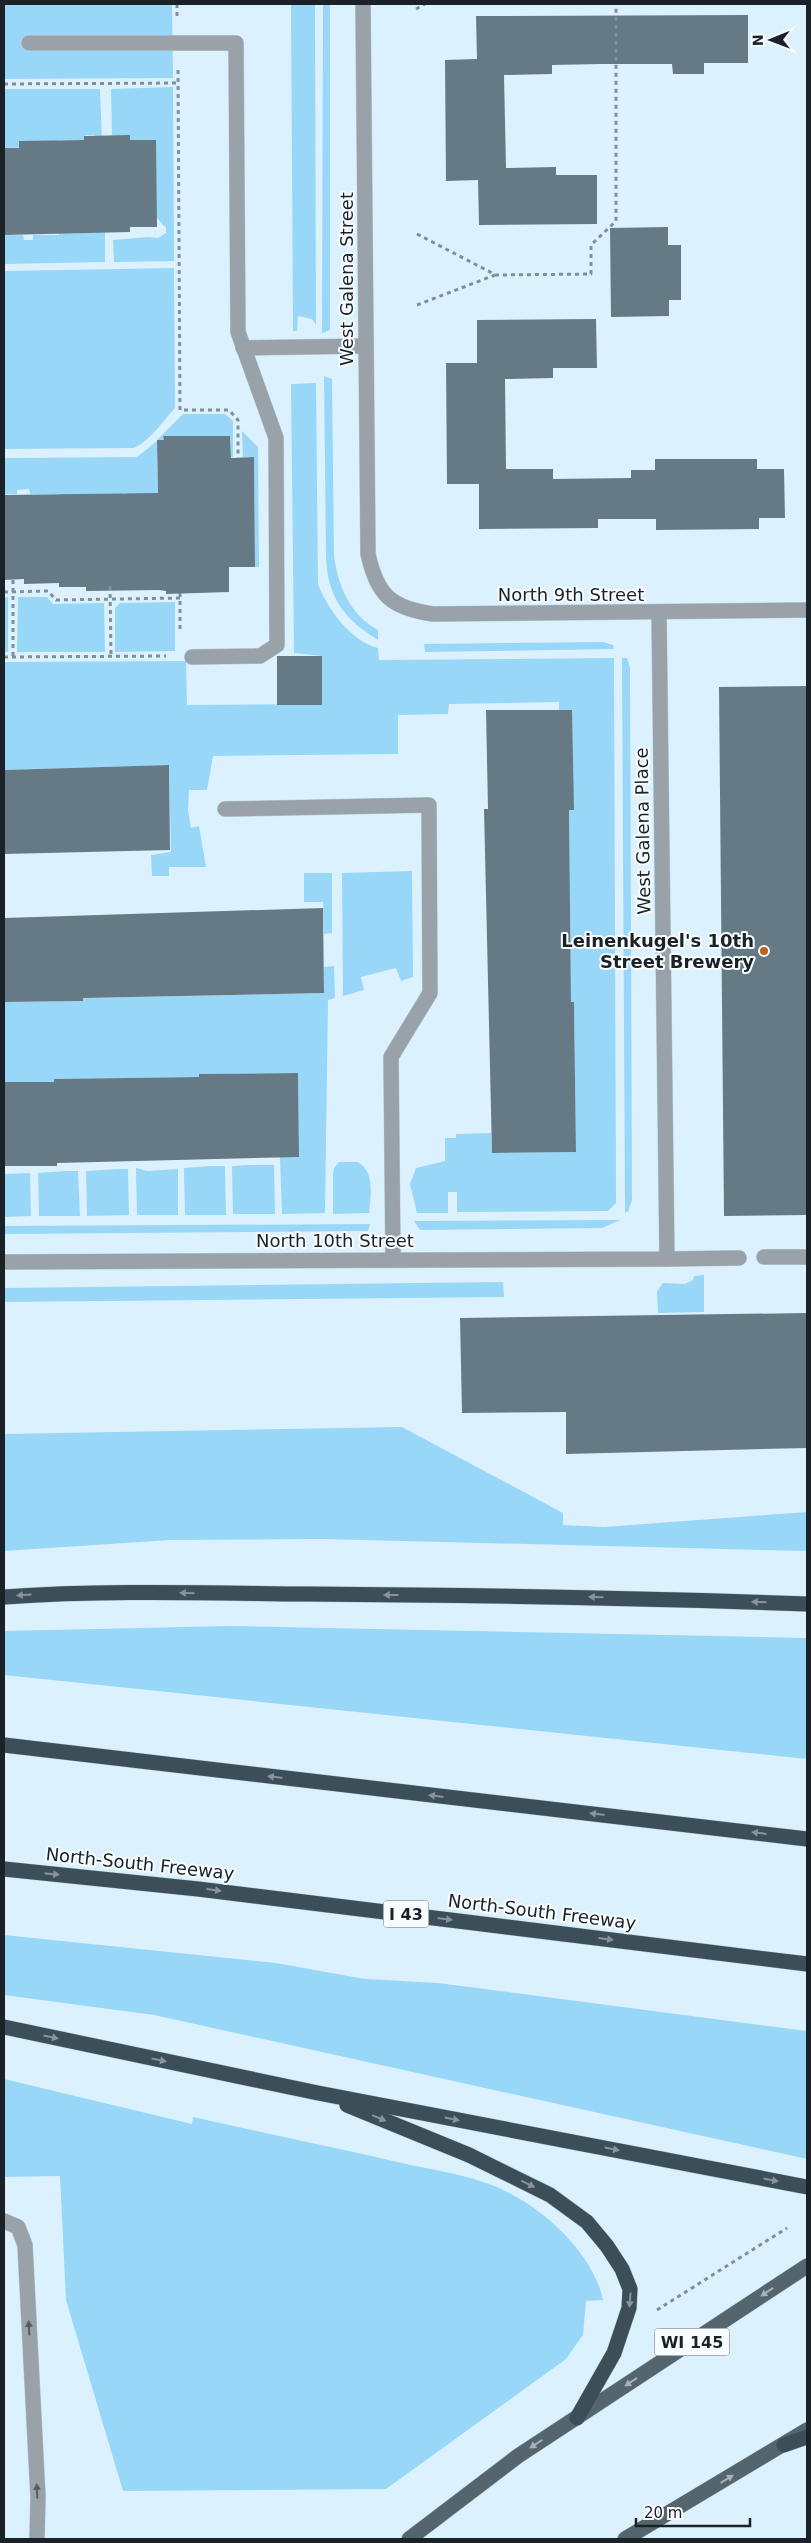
<svg xmlns="http://www.w3.org/2000/svg" width="811" height="2543" font-family="'DejaVu Sans',sans-serif">
  <style>
    .green { fill: #99d7f8 }
    .building { fill: #657a85 }
    .lines { fill: none; stroke-linecap: round; stroke-linejoin: round }
    .lane-casing { stroke: #b8cdd7; stroke-width: 16 }
    .street-casing { stroke: #b8cdd7; stroke-width: 16 }
    .primary-casing { stroke: #b8cdd7; stroke-width: 16 }
    .highway-casing { stroke: #b8cdd7; stroke-width: 16 }
    .path { stroke: #809099; stroke-width: 3; stroke-dasharray: 4 4; stroke-linecap: butt }
    .lane { stroke: #99a2a8; stroke-width: 15 }
    .street { stroke: #99a2a8; stroke-width: 15 }
    .primary { stroke: #54656e; stroke-width: 15 }
    .highway { stroke: #3c4f59; stroke-width: 15 }
    .oneway { fill: #87949b }
    .oneway2 { fill: #a6b0b6 }
    .oneway3 { fill: #535c61 }
    .poi-dot { fill: #bf6118; stroke: #f7fcfe; stroke-width: 2 }
    .labels { text-anchor: middle; stroke-width: 4; stroke-linejoin: round; paint-order: stroke }
    .shield { fill: #f7fcfe; stroke: #5c6368; stroke-width: 1 }
    .shield-label { font-size: 16px; font-weight: bold; fill: #1a2227 }
    .street-label { font-size: 18px; fill: #1a2227; stroke: #f7fcfe }
    .poi-label { font-size: 18px; font-weight: bold; fill: #1a2227; stroke: #f7fcfe; text-anchor: end }
  </style>
  <rect width="100%" height="100%" fill="#dbf2fe"/>
  <g class="green">
    <polygon points="4,4 172,4 173,78 4,79"/>
    <polygon points="291,4 315,4 316,325 312,319 298,316 297,331 293,331"/>
    <polygon points="323,4 330,4 330,330 322,333"/>
    <polygon points="173,87 174,261 114,262 113,240 148,237 158,238 166,233 166,228 156,217 156,140 112,140 111,89"/>
    <polygon points="4,89 100,89 102,140 95,140 95,135 85,135 84,140 57,140 57,147 4,148"/>
    <polygon points="105,228 105,262 4,264 4,235 23,235 24,240 33,240 33,235 59,235 59,229"/>
    <path d="M 174,268 L 175,408 C 162,422 151,440 134,448 L 4,449 L 4,271 Z"/>
    <path d="M 324,376 L 332,379 L 334,555 C 338,586 350,615 378,630 L 378,640 C 344,619 328,598 326,558 Z"/>
    <path d="M 316,383 L 318,584 C 328,610 351,641 378,648 L 379,660 L 614,658 L 616,1203 L 608,1211 L 457,1212 L 457,1192 L 448,1192 L 448,1213 L 417,1213 L 410,1184 L 416,1168 L 445,1161 L 445,1138 L 456,1138 L 456,1134 L 491,1133 L 492,1153 L 576,1152 L 574,1002 L 571,1002 L 569,810 L 573,810 L 572,710 L 559,710 L 559,702 L 449,704 L 448,714 L 398,715 L 398,754 L 213,756 L 207,790 L 189,790 L 188,810 L 191,828 L 199,826 L 206,867 L 169,867 L 169,876 L 152,876 L 151,855 L 171,852 L 169,765 L 4,770 L 4,662 L 186,661 L 187,705 L 322,704 L 322,656 L 294,653 L 291,384 Z"/>
    <polygon points="183,414 225,414 233,421 233,457 231,457 230,436 164,436 164,440 157,440"/>
    <polygon points="242,431 258,447 259,567 255,567 254,457 243,457"/>
    <polygon points="157,441 158,498 122,493 121,499 61,500 60,494 30,494 29,489 17,490 17,494 4,494 4,458 137,457"/>
    <rect x="4" y="597" width="4" height="55"/>
    <polygon points="18,597 47,597 53,604 104,603 105,652 17,652"/>
    <polygon points="175,602 175,651 115,652 115,608 120,603"/>
    <polygon points="603,642 613,645 614,649 425,652 424,644"/>
    <polygon points="622,658 627,658 630,668 632,1200 628,1212 625,1212"/>
    <polygon points="412,871 413,977 401,981 396,968 361,977 364,990 343,996 342,873"/>
    <polygon points="304,873 332,873 332,933 324,934 323,902 304,902"/>
    <polygon points="334,966 335,998 328,1000 325,1213 282,1214 280,1157 299,1156 298,1073 200,1074 199,1077 54,1079 54,1082 4,1082 4,1002 82,1001 83,998 324,993 324,967"/>
    <path d="M 339,1162 L 358,1162 C 375,1172 371,1197 369,1213 L 333,1214 L 333,1173 L 334,1168 Z"/>
    <polygon points="246,1165 274,1165 275,1214 233,1214 232,1166"/>
    <polygon points="209,1166 225,1166 226,1215 185,1215 184,1168"/>
    <polygon points="136,1168 147,1171 178,1169 178,1215 137,1215"/>
    <polygon points="119,1169 128,1169 129,1215 87,1216 86,1171"/>
    <polygon points="66,1171 78,1171 80,1216 39,1216 38,1173"/>
    <polygon points="30,1173 31,1216 4,1217 4,1174"/>
    <polygon points="620,1220 602,1228 420,1230 414,1221"/>
    <polygon points="370,1224 368,1231 4,1234 4,1226"/>
    <polygon points="704,1275 704,1312 658,1313 657,1291 663,1283 685,1284 693,1280 694,1276"/>
    <polygon points="503,1282 504,1297 4,1302 4,1288"/>
    <polygon points="402,1427 563,1513 563,1525 603,1527 807,1512 807,1551 322,1539 170,1540 4,1551 4,1434"/>
    <polygon points="230,1626 807,1638 807,1759 4,1675 4,1631"/>
    <polygon points="4,1935 276,1963 365,1979 438,1983 807,2031 807,2159 154,2015 4,1995"/>
    <path d="M 4,2079 L 192,2124 L 193,2117 C 263,2133 332,2147 402,2163 C 428,2169 457,2173 483,2182 C 532,2197 592,2248 603,2300 L 586,2301 L 583,2335 L 566,2359 L 386,2489 L 123,2491 L 66,2300 L 60,2176 L 4,2177 Z"/>
  </g>
  <g class="building">
    <polygon points="748,15 748,63 704,63 704,74 673,74 672,64 601,64 552,65 552,74 504,75 506,168 556,167 556,175 597,175 597,224 479,225 478,180 446,181 445,60 477,59 476,16"/>
    <polygon points="130,135 130,140 156,140 157,227 130,227 130,232 4,235 4,148 19,148 19,141 84,140 84,136"/>
    <polygon points="668,227 668,245 681,245 681,300 669,300 669,316 611,317 610,228"/>
    <polygon points="596,319 597,368 553,368 553,378 505,379 506,469 553,469 553,479 631,478 631,470 655,470 655,459 757,459 757,469 784,469 785,518 759,518 759,529 656,530 656,519 598,519 598,528 479,529 479,484 447,484 446,363 477,363 477,320"/>
    <polygon points="163,436 230,436 231,458 254,457 255,567 229,567 229,592 166,594 166,591 159,590 86,591 86,587 59,587 59,583 24,584 24,579 4,580 4,495 158,493 157,440 164,440"/>
    <rect x="277" y="656" width="45" height="49"/>
    <polygon points="807,686 807,1215 724,1216 719,687"/>
    <polygon points="486,710 572,710 574,810 569,810 571,1002 574,1002 576,1152 492,1153 484,809 488,809"/>
    <polygon points="169,765 170,850 4,854 4,770"/>
    <polygon points="323,908 324,993 83,998 83,1001 4,1002 4,918"/>
    <polygon points="298,1073 299,1157 57,1163 57,1166 4,1166 4,1082 54,1082 54,1079 199,1077 199,1074"/>
    <polygon points="807,1313 807,1448 566,1454 566,1412 462,1413 460,1318"/>
  </g>
  <g class="lines">
    <g class="lane-casing">
      <g id="lane">
        <polyline points="29,43 236,43 238,332 276,438 277,645 260,656 192,657"/>
        <polyline points="243,348 366,346"/>
        <polyline points="225,809 429,805 430,993 391,1057 393,1259"/>
        <polyline points="764,1257 807,1257"/>
        <polyline points="667,1259 739,1258"/>
        <polyline points="4,2221 18,2227 25,2245 38,2497 37,2539"/>
      </g>
    </g>
    <g class="street-casing">
      <g id="street">
        <path d="M 363,4 L 368,554 C 377,595 391,608 433,614 L 807,610"/>
        <polyline points="4,1262 667,1259 659,613"/>
      </g>
    </g>
    <g class="primary-casing">
      <g id="primary">
        <polyline points="409,2539 518,2456 807,2266"/>
        <polyline points="625,2539 807,2430"/>
      </g>
    </g>
    <g class="highway-casing">
      <g id="highway">
        <path d="M 4,1597 C 105,1590 206,1593 307,1594 C 474,1595 640,1598 807,1604"/>
        <polyline points="4,1745 807,1839"/>
        <polyline points="4,1869 198,1889 807,1964"/>
        <polyline points="4,2027 318,2093 807,2187"/>
        <polyline points="347,2105 469,2155 550,2195 587,2222 607,2246 622,2269 630,2289 629,2308 614,2353 577,2418"/>
        <polyline points="784,2445 807,2437"/>
      </g>
    </g>
    <g class="path">
      <polyline points="177,4 177,16"/>
      <polyline points="416,9 425,4"/>
      <polyline points="178,70 180,410 229,410 238,420 238,457"/>
      <polyline points="4,84 178,83"/>
      <polyline points="417,234 496,275 591,274 591,245 616,221 616,4"/>
      <polyline points="417,305 495,275"/>
      <polyline points="13,580 13,657"/>
      <polyline points="110,586 111,656"/>
      <polyline points="4,592 48,591 56,600 180,598"/>
      <polyline points="180,593 180,632"/>
      <polyline points="4,657 166,656"/>
      <polyline points="657,2310 787,2228"/>
    </g>
    <use href="#lane" class="lane"/>
    <use href="#street" class="street"/>
    <use href="#primary" class="primary"/>
    <use href="#highway" class="highway"/>
  </g>
  <defs><path id="oneway-solid" d="M-6-.8H1V-3.2L6.5 0L1 3.2V.8H-6Z" transform="scale(1.25)"/></defs>
  <g class="oneway">
    <use href="#oneway-solid" transform="translate(187 1593) rotate(-179)"/>
    <use href="#oneway-solid" transform="translate(24 1595) rotate(176)"/>
    <use href="#oneway-solid" transform="translate(391 1595) rotate(-180)"/>
    <use href="#oneway-solid" transform="translate(596 1597) rotate(-178)"/>
    <use href="#oneway-solid" transform="translate(759 1602) rotate(-178)"/>
    <use href="#oneway-solid" transform="translate(275 1777) rotate(-173)"/>
    <use href="#oneway-solid" transform="translate(436 1796) rotate(-173)"/>
    <use href="#oneway-solid" transform="translate(597 1814) rotate(-173)"/>
    <use href="#oneway-solid" transform="translate(759 1833) rotate(-173)"/>
    <use href="#oneway-solid" transform="translate(52 1874) rotate(6)"/>
    <use href="#oneway-solid" transform="translate(214 1890) rotate(7)"/>
    <use href="#oneway-solid" transform="translate(445 1919) rotate(7)"/>
    <use href="#oneway-solid" transform="translate(606 1939) rotate(7)"/>
    <use href="#oneway-solid" transform="translate(51 2037) rotate(12)"/>
    <use href="#oneway-solid" transform="translate(159 2060) rotate(12)"/>
    <use href="#oneway-solid" transform="translate(379 2118) rotate(23)"/>
    <use href="#oneway-solid" transform="translate(452 2119) rotate(11)"/>
    <use href="#oneway-solid" transform="translate(612 2149) rotate(11)"/>
    <use href="#oneway-solid" transform="translate(771 2180) rotate(11)"/>
    <use href="#oneway-solid" transform="translate(528 2184) rotate(26)"/>
    <use href="#oneway-solid" transform="translate(630 2300) rotate(94)"/>
  </g>
  <g class="oneway2">
    <use href="#oneway-solid" transform="translate(767 2292) rotate(146)"/>
    <use href="#oneway-solid" transform="translate(631 2382) rotate(146)"/>
    <use href="#oneway-solid" transform="translate(536 2444) rotate(147)"/>
    <use href="#oneway-solid" transform="translate(727 2479) rotate(-31)"/>
  </g>
  <g class="oneway3">
    <use href="#oneway-solid" transform="translate(29 2328) rotate(-93)"/>
    <use href="#oneway-solid" transform="translate(37 2491) rotate(-92)"/>
  </g>
  <circle class="poi-dot" cx="764" cy="951" r="5"/>
  <g class="labels">
    <g class="shield">
      <rect x="383.5" y="1900.5" width="45" height="27" rx="4"/>
      <rect x="654.5" y="2328.5" width="75" height="27" rx="4"/>
    </g>
    <g class="shield-label">
      <text x="406" y="1920">I 43</text>
      <text x="692" y="2348">WI 145</text>
    </g>
    <g class="street-label">
      <text transform="translate(347 279) rotate(-90)" y="6">West Galena Street</text>
      <text x="571" y="601">North 9th Street</text>
      <text transform="translate(643 831) rotate(-91)" y="6">West Galena Place</text>
      <text x="335" y="1247">North 10th Street</text>
      <text transform="translate(140 1864) rotate(6)" y="6">North-South Freeway</text>
      <text transform="translate(542 1912) rotate(7)" y="6">North-South Freeway</text>
    </g>
    <g class="poi-label">
      <text x="754" y="947">Leinenkugel's 10th<tspan x="754" dy="21">Street Brewery</tspan></text>
    </g>
  </g>
  <rect width="811" height="2543" fill="none" stroke="#1a2227" stroke-width="10"/>
  <g transform="translate(771 40) rotate(269)" stroke="#f7fcfe" stroke-width="4" paint-order="stroke">
  <path d="M0-4L9 19L0 12L-9 19Z" fill="#1a2227"/>
  <text y="-8" font-size="14" font-weight="bold" text-anchor="middle" fill="#1a2227">N</text>
  </g>
  <path d="M636 2518v8h114v-8" fill="none" stroke="#1a2227" stroke-width="2.5"/>
  <text x="644" y="2518" font-size="15" fill="#1a2227" stroke="#f7fcfe" stroke-width="4" paint-order="stroke">20 m</text>
</svg>
